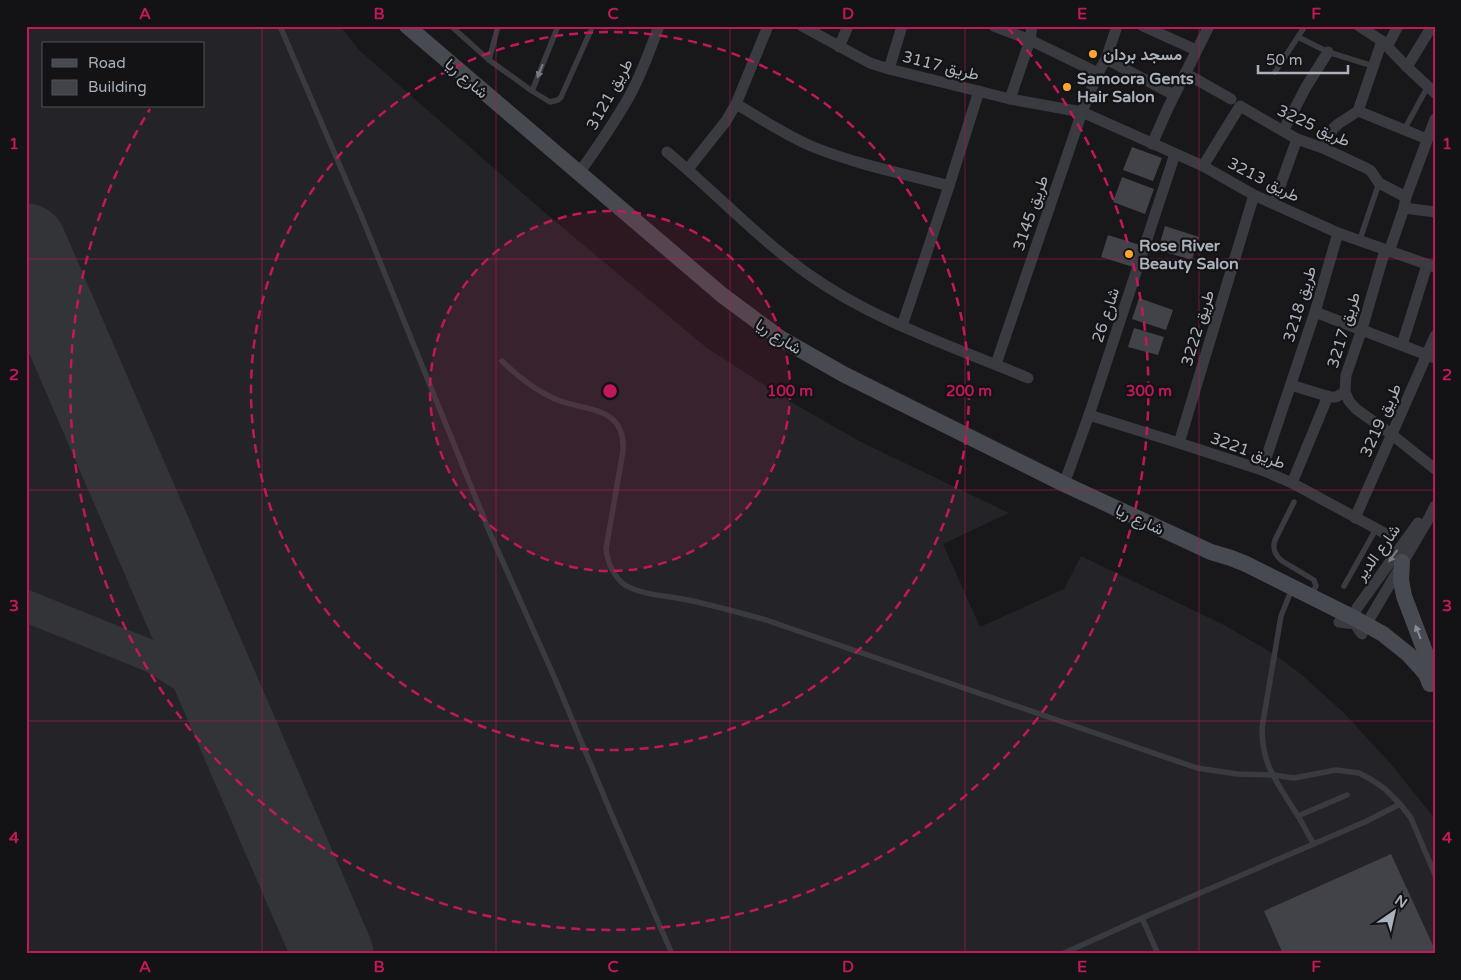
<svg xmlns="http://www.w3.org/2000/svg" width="1461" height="980" font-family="'Varela Round',Vazirmatn,sans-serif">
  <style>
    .built { fill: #242428; fill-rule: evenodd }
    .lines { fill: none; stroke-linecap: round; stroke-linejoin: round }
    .taxiway { stroke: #323438; stroke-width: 32 }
    .runway { stroke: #323438; stroke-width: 81 }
    .building { fill: #424348 }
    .lane { stroke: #393b40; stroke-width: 5.5 }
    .street { stroke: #393b40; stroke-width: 11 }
    .secondary { stroke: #474a50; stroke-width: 16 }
    .oneway { fill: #777c84 }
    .oneway2 { fill: #878d96 }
    .grid { fill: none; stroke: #c2185b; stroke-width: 1; stroke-opacity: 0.55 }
    .ring { fill: none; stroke: #c2185b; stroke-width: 2.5; stroke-dasharray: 9 6 }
    .poi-dot { fill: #ffa72c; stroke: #131316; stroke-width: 2 }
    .labels { text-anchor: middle; stroke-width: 4.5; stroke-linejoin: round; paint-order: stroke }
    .poi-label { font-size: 16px; font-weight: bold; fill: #aab1bb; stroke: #131316; text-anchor: start }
    .street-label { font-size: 16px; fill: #aab1bb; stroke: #131316 }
    .centre { fill: #c2185b; stroke: #131316; stroke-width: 2.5 }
    .ring-label { font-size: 15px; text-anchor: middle; font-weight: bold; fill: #c2185b; stroke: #131316; stroke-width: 4.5; stroke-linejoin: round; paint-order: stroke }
    .neatline { fill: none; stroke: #c2185b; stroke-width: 2 }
    .grid-label { font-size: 16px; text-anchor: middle; font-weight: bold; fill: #c2185b }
  </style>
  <rect width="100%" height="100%" fill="#18181b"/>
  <path class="built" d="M 26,26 L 340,26 L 360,51 L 537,206 L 707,348 L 791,402 L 861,442 L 1009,513 L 943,544 L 980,627 L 1064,589 L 1081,556 L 1224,625 L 1274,654 L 1302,675 L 1344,713 L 1391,764 L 1435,819 L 1435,954 L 26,954 ZM 44,44 L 204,44 L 204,106 L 44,106 Z"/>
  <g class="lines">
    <polyline class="taxiway" points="26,606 153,657 181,674 200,690 218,709 240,737"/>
    <polyline class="runway" points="26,244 333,954"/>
  </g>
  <g class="building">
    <polygon points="1132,147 1162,158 1153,181 1123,170"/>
    <polygon points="1122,177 1154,189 1145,214 1113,202"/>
    <polygon points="1165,226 1199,237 1192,260 1158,250"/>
    <polygon points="1108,235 1140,245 1133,267 1101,257"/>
    <polygon points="1139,298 1173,310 1166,330 1132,319"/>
    <polygon points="1134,328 1164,337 1158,355 1128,347"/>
    <polygon points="1391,854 1435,950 1435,954 1283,954 1264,911"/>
  </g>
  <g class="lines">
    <g class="lane">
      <polyline points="280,26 361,215 490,533 556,681 611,813 672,954"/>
      <polyline points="451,26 489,60 532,91"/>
      <polyline points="558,26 532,91 550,102 558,100 561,97 591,30 592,26"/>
      <polyline points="1298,37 1328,52 1373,66"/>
      <polyline points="489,60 498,26"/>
      <polyline points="1275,72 1305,26"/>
      <polyline points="1404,130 1428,86"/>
      <polyline points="1359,242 1379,183"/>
      <path d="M 502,361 C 518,377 535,390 555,399 C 585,412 626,405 623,451 L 606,549 C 608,564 613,576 625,585 C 642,595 669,596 688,600 C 715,606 741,613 766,620 L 1197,768 L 1237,774 L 1273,775 L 1294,778 L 1336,770 L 1359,773 L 1372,780 L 1385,789 L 1400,804 L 1411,818 L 1435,875"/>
      <path d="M 1294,502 L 1275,540 C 1272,549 1275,555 1282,561 L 1314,580 L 1316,586 L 1312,594"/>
      <polyline points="1344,586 1376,529"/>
      <path d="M 1289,596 L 1281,616 L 1262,728 C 1262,766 1277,782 1296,813 C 1303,823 1307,834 1314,844"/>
      <polyline points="1298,816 1347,795"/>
      <polyline points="1142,918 1158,954"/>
      <polyline points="1062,954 1142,918 1367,821 1400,804"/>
    </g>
    <g class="street">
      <polyline points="802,26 870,63 889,69 1010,99 1082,112 1203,166 1254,195 1338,233 1435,267"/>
      <polyline points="994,26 1030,40 1098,73"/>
      <polyline points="1143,26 1196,50"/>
      <polyline points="1359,26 1382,41 1407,67 1435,93"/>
      <polyline points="1388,45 1398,26"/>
      <polyline points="839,47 848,26"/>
      <polyline points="1106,59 1174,95"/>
      <polyline points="1407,67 1432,26"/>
      <polyline points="889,69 902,26"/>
      <polyline points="1185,73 1231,99"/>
      <polyline points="1010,99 1030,40 1032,26"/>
      <path d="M 736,104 C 762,119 788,137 816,148 C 859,165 905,174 949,186"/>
      <polyline points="1358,111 1427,139"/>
      <polyline points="1283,131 1306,87 1328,52"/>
      <polyline points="1152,144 1168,108 1209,26"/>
      <polyline points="1323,148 1333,129 1338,124 1358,111 1382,41"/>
      <path d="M 667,152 C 715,192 758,238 808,274 C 874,321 954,347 1028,378"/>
      <polyline points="1203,166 1240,106 1297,139 1323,148 1366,168 1371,171 1379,183 1406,197"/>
      <polyline points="688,169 726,121 736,104 768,26"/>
      <path d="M 579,173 C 597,148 615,122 630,95 C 642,73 650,50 659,26"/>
      <polyline points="1274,203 1297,139"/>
      <polyline points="1404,208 1435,212"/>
      <polyline points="1385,250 1362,329 1346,375 1345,392 1349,401 1356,409 1391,434 1435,469"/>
      <polyline points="1389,252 1404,208 1406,197 1435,119"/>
      <polyline points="1315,312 1435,358"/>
      <polyline points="902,326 949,186 979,91"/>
      <polyline points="1402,345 1427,265"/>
      <polyline points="996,364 1082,112 1098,73 1106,59 1117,26"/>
      <polyline points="1291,385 1330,397 1336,397 1345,392"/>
      <polyline points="1089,415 1179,443 1262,470 1292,483 1388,535"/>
      <polyline points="1179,443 1254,195"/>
      <polyline points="1262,470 1315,312 1338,233"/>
      <polyline points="1292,483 1328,396"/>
      <polyline points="1064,484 1089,415 1175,154"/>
      <polyline points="1355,518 1435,336"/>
      <path d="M 1339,622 C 1351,624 1361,626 1370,618 L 1429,518 L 1435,506"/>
      <path d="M 1362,634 C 1355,626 1352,618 1357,608 L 1418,523"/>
    </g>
    <g class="secondary">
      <polyline points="407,26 722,295 780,338 843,374 1064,484 1211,552 1231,558 1246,564 1354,618 1383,634 1408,654 1419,666 1426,674 1430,684"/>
      <polyline points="1402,562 1401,580 1404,596 1435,678"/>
    </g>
  </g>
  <defs><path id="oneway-solid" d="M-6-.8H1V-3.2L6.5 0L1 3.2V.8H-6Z" transform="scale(1.25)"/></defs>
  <g class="oneway">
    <use href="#oneway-solid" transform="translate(540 71) rotate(112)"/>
    <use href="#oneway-solid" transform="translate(1393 556) rotate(126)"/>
  </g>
  <use class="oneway2" href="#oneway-solid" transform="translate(1418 632) rotate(-111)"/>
  <path class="grid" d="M 262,26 L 262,954M 496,26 L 496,954M 730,26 L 730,954M 965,26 L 965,954M 1199,26 L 1199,954M 26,259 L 1435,259M 26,490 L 1435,490M 26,721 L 1435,721"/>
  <circle cx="610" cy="391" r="180" fill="#c2185b" fill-opacity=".12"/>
  <g class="ring">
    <circle cx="610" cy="391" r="180"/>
    <circle cx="610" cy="391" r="359"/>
    <path d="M1007 27A539 539 0 1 1 150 109"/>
  </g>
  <g class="poi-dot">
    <circle cx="1093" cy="54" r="5"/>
    <circle cx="1067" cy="87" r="5"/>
    <circle cx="1129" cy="254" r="5"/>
  </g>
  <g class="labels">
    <g class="poi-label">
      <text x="1103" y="60">مسجد بردان</text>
      <text x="1077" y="84">Samoora Gents<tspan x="1077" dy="18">Hair Salon</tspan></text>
      <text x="1139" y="251">Rose River<tspan x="1139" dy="18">Beauty Salon</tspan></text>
    </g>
    <g class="street-label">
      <text transform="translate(941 65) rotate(14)" y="6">طريق 3117</text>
      <text transform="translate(467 78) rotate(41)" y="6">شارع ريا</text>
      <text transform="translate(609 94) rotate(-61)" y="6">طريق 3121</text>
      <text transform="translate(1314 125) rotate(25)" y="6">طريق 3225</text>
      <text transform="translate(1264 179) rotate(27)" y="6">طريق 3213</text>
      <text transform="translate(1030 213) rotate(-71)" y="6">طريق 3145</text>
      <text transform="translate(1299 304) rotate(-73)" y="6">طريق 3218</text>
      <text transform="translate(1105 315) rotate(-72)" y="6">شارع 26</text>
      <text transform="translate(1197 328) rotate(-73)" y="6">طريق 3222</text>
      <text transform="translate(1343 330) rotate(-73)" y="6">طريق 3217</text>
      <text transform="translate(779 336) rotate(33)" y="6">شارع ريا</text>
      <text transform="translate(1380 420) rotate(-66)" y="6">طريق 3219</text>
      <text transform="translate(1248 450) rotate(20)" y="6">طريق 3221</text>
      <text transform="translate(1140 519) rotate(25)" y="6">شارع ريا</text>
      <text transform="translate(1377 552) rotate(-54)" y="6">شارع الدير</text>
    </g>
  </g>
  <circle cx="610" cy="391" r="8" class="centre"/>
  <g class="ring-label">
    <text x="790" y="396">100 m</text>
    <text x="969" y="396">200 m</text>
    <text x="1149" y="396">300 m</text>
  </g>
  <rect width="1461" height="980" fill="none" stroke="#131316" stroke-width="55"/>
  <rect x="42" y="42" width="162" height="65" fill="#131316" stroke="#4f5258"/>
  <rect x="52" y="59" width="25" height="8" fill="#474a50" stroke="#4f5258"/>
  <text x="88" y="68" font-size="15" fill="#aab1bb">Road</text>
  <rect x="52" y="80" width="25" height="15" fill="#424348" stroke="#4f5258"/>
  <text x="88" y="92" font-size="15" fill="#aab1bb">Building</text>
  <g transform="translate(1394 912) rotate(34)" stroke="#131316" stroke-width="4" paint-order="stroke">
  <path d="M0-4L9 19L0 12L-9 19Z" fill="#aab1bb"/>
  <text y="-8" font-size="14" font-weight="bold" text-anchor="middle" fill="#aab1bb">N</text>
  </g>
  <path d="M1258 65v8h90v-8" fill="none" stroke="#aab1bb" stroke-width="2.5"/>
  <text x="1266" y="65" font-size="15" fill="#aab1bb" stroke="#131316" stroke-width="4" paint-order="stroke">50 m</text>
  <rect x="28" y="28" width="1406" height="924" class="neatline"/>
  <g class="grid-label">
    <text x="145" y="19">A</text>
    <text x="379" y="19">B</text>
    <text x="613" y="19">C</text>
    <text x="848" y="19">D</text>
    <text x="1082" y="19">E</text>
    <text x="1316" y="19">F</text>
    <text x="14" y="149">1</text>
    <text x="1447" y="149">1</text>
    <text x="14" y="380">2</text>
    <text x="1447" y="380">2</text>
    <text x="14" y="611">3</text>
    <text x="1447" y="611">3</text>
    <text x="14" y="843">4</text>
    <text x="1447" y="843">4</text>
    <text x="145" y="972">A</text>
    <text x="379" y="972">B</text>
    <text x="613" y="972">C</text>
    <text x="848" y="972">D</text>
    <text x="1082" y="972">E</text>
    <text x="1316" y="972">F</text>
  </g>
</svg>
